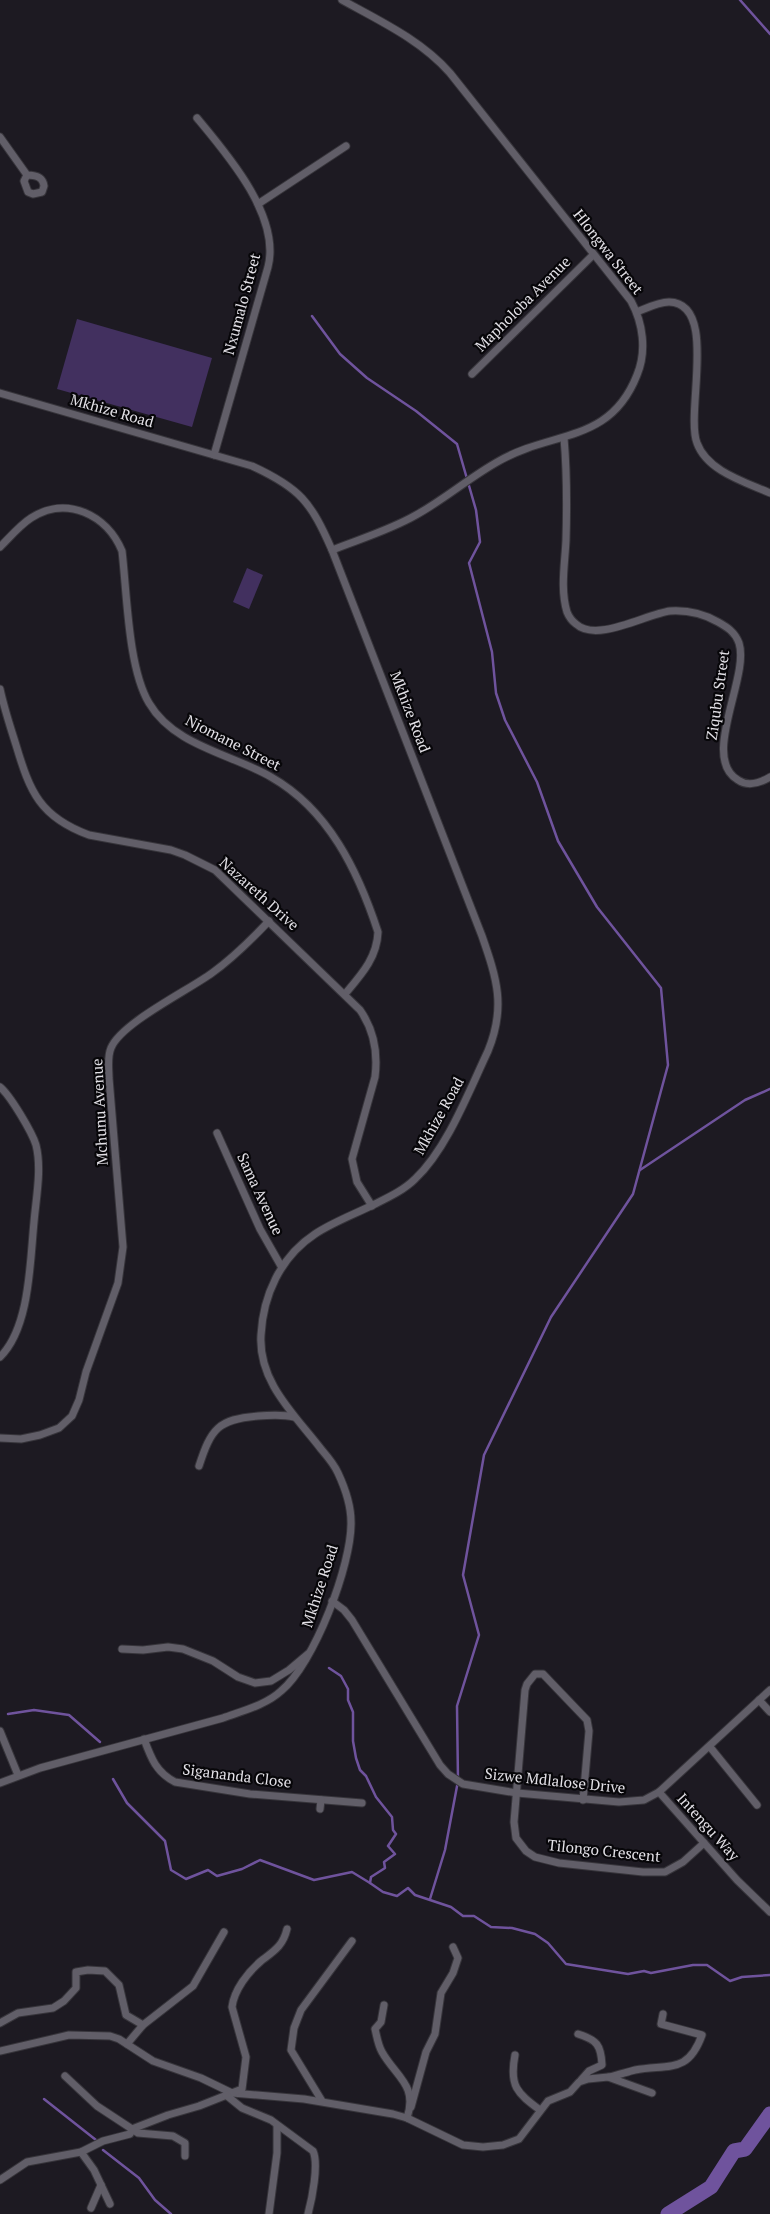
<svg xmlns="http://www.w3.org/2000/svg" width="770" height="2214" font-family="'PT Serif',serif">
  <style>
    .green { fill: #42305f }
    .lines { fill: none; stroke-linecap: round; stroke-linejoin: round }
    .stream { stroke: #6f539d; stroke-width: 2.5 }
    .river { stroke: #6f539d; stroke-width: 15 }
    .street-casing { stroke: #37353b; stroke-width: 9 }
    .street { stroke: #615e68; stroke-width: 7 }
    .labels { text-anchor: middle; stroke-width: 4.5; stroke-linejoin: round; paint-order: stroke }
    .street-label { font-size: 15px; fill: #e3e1e7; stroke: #070609 }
  </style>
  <rect width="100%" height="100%" fill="#1d1a22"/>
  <g class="green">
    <polygon points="77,319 212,358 192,427 57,389"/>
    <polygon points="247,568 263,575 249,609 233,602"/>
  </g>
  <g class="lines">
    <g class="stream">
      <polyline points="740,0 770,34"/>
      <polyline points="312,316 340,354 367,378 416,411 457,444 476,510 480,542 469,563 492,652 496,693 505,720 537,782 558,841 597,907 661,988 668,1065 633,1194 551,1317 484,1455 463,1575 479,1635 457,1706 458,1781 445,1850 430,1899"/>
      <polyline points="640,1170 745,1100 770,1089"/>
      <polyline points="329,1668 341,1676 348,1689 348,1700 353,1712 353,1741 356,1758 360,1770 366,1776 376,1797 392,1817 393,1830 396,1834 388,1846 395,1854 384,1862 385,1868 371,1877 370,1883 383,1892 397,1896 408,1888 415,1895 451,1907 463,1916 474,1916 491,1927 512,1928 535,1934 548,1943 566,1964 628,1974 644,1971 651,1973 693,1965 707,1965 730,1981 742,1977 770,1975"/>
      <polyline points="8,1714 34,1710 69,1715 100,1742"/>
      <polyline points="113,1779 127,1803 165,1841 171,1870 186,1879 208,1870 217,1876 242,1869 260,1860 314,1880 352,1872 370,1883"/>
      <polyline points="44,2099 96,2140"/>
      <polyline points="103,2150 139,2178 155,2200 171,2214"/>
    </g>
    <polyline class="river" points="668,2214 711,2187 734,2151 745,2149 770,2114"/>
    <g class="street-casing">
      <g id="street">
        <path d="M 197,118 C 227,154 281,216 268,267 L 214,455"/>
        <path d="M 0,137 L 27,175 C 36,175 43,177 44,186 L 42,192 L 33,194 L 28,192 L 24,181 L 27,175"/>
        <polyline points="258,204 346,146"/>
        <path d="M 637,312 C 647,308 658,302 669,302 C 719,303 685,412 697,443 C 707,471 745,482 770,493"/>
        <polyline points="472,374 593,255"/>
        <path d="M 0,393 L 252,466 C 300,488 311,502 332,550 L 482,936 C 497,979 506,1007 488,1051 C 469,1091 447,1149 415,1179 C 404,1190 389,1197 375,1204 C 355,1214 333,1222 315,1234 C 280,1257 263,1296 261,1335 C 258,1382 295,1415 321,1449 C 327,1456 334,1464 338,1473 C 345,1488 351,1505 351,1522 C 352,1564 314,1664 281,1691 C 266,1705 242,1711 223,1718 L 40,1768 L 0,1783"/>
        <path d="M 564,438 C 567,472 567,506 566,540 C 565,563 560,589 567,612 C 569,617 572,621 576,624 C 597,643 646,614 670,611 C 686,610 704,614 718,622 C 727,627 735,632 739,643 C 750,677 700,758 738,780 C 748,787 760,783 770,777"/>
        <path d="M 0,547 C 10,537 20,525 31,518 C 67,495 107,515 122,551 C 127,593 128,668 149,703 C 174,746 232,754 271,777 C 329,810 358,871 378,932 C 377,958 361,975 345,994"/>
        <path d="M 332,550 C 360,539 390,530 416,515 C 445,499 470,477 499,461 C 553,430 610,444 637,375 C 647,351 643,323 631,301 L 450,73 C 421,40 380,21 342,0"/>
        <path d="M 0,689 C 4,708 10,726 16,745 C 30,792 40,817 89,835 L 171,850 L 185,855 L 215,870 L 360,1010 C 374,1030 378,1053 375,1077 L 352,1159 L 357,1182 L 372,1206"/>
        <path d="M 0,1087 C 10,1095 32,1132 36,1145 C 42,1169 36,1198 34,1222 C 30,1261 30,1328 0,1357"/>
        <polyline points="217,1133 260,1229 281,1266"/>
        <path d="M 0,1438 L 21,1439 L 40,1435 L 59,1428 L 72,1416 L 79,1400 L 86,1372 L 118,1283 L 123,1247 L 109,1078 C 109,1069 107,1057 111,1048 C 121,1023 189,990 212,973 C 233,958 251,940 269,921"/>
        <path d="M 199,1466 C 211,1429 218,1419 258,1416 C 270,1415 282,1414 294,1417"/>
        <polyline points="332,1601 344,1610 352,1620 440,1765 448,1774 463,1784 517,1793 619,1802 644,1800 659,1792 770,1690"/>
        <polyline points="122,1649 143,1650 168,1647 183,1649 213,1661 238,1677 255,1683 271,1681 289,1670 308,1654"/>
        <polyline points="759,1700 770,1712"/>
        <polyline points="0,1731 18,1775"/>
        <path d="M 144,1739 C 151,1758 156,1772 175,1782 L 250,1794 L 362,1803"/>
        <polyline points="710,1747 757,1805"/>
        <polyline points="659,1792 737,1880 770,1912"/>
        <polyline points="583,1800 589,1731 587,1720 543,1674 535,1674 527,1684 525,1690 514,1822 516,1838 526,1851 535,1857 559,1863 643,1872 665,1872 683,1862 704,1843"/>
        <polyline points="320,1809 321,1800"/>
        <path d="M 384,2005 L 381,2022 L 375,2029 C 377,2037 378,2045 382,2052 C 396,2077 418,2085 407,2118"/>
        <polyline points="0,2023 18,2013 53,2008 64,2001 76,1988 76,1972 88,1970 105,1971 119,1985 126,2015 143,2025"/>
        <path d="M 578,2034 C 597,2040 601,2045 602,2065 L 589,2071 L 581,2080"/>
        <polyline points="127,2044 143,2025 193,1986 224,1932"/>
        <polyline points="0,2051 69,2035 110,2036 119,2039 153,2061 201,2078 232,2093 304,2099 393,2114 407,2118 463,2145 483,2147 503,2145 519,2139 548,2101 570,2092 579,2082 588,2079 608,2077 652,2093"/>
        <path d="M 515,2055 C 509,2086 517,2093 540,2110"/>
        <path d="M 65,2076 L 97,2106 L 132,2129 L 168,2115 L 199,2106 L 242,2089 L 246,2057 L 232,2007 C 234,1990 248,1972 261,1961 C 274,1951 283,1946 287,1929"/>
        <path d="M 609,2077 C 618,2075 627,2072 635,2070 C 669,2064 688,2074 702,2035 L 661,2024 L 663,2014"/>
        <path d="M 226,2095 L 242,2108 L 271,2120 L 313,2151 C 319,2164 312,2199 308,2214"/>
        <polyline points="322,2101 291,2050 294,2028 301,2010 352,1941"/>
        <polyline points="411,2107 426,2052 435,2034 441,1993 453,1973 458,1958 453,1947"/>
        <polyline points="81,2152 94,2170 110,2204"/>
        <polyline points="0,2180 27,2162 81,2152 103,2141 130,2134 132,2129 138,2133 173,2136 185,2143 185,2156"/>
        <polyline points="91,2208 101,2185"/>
        <polyline points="269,2214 277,2153 277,2126"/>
      </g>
    </g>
    <use href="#street" class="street"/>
  </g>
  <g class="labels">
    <g class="street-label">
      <text transform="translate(608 252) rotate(52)" y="5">Hlongwa Street</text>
      <text transform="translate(242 304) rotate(-75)" y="5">Nxumalo Street</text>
      <text transform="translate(523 304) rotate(-45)" y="5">Mapholoba Avenue</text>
      <text transform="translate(112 411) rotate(16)" y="5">Mkhize Road</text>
      <text transform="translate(718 695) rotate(-82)" y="5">Ziqubu Street</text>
      <text transform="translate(410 712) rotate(69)" y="5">Mkhize Road</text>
      <text transform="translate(233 743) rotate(27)" y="5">Njomane Street</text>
      <text transform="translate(259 894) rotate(42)" y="5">Nazareth Drive</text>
      <text transform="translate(100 1112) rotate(-93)" y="5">Mchunu Avenue</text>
      <text transform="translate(439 1116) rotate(-61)" y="5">Mkhize Road</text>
      <text transform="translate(260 1194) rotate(65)" y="5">Sama Avenue</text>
      <text transform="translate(320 1586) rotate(-72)" y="5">Mkhize Road</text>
      <text transform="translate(237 1776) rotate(7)" y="5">Sigananda Close</text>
      <text transform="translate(555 1781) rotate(6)" y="5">Sizwe Mdlalose Drive</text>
      <text transform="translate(708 1827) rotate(48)" y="5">Intengu Way</text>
      <text transform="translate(604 1851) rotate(6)" y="5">Tilongo Crescent</text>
    </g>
  </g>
</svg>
